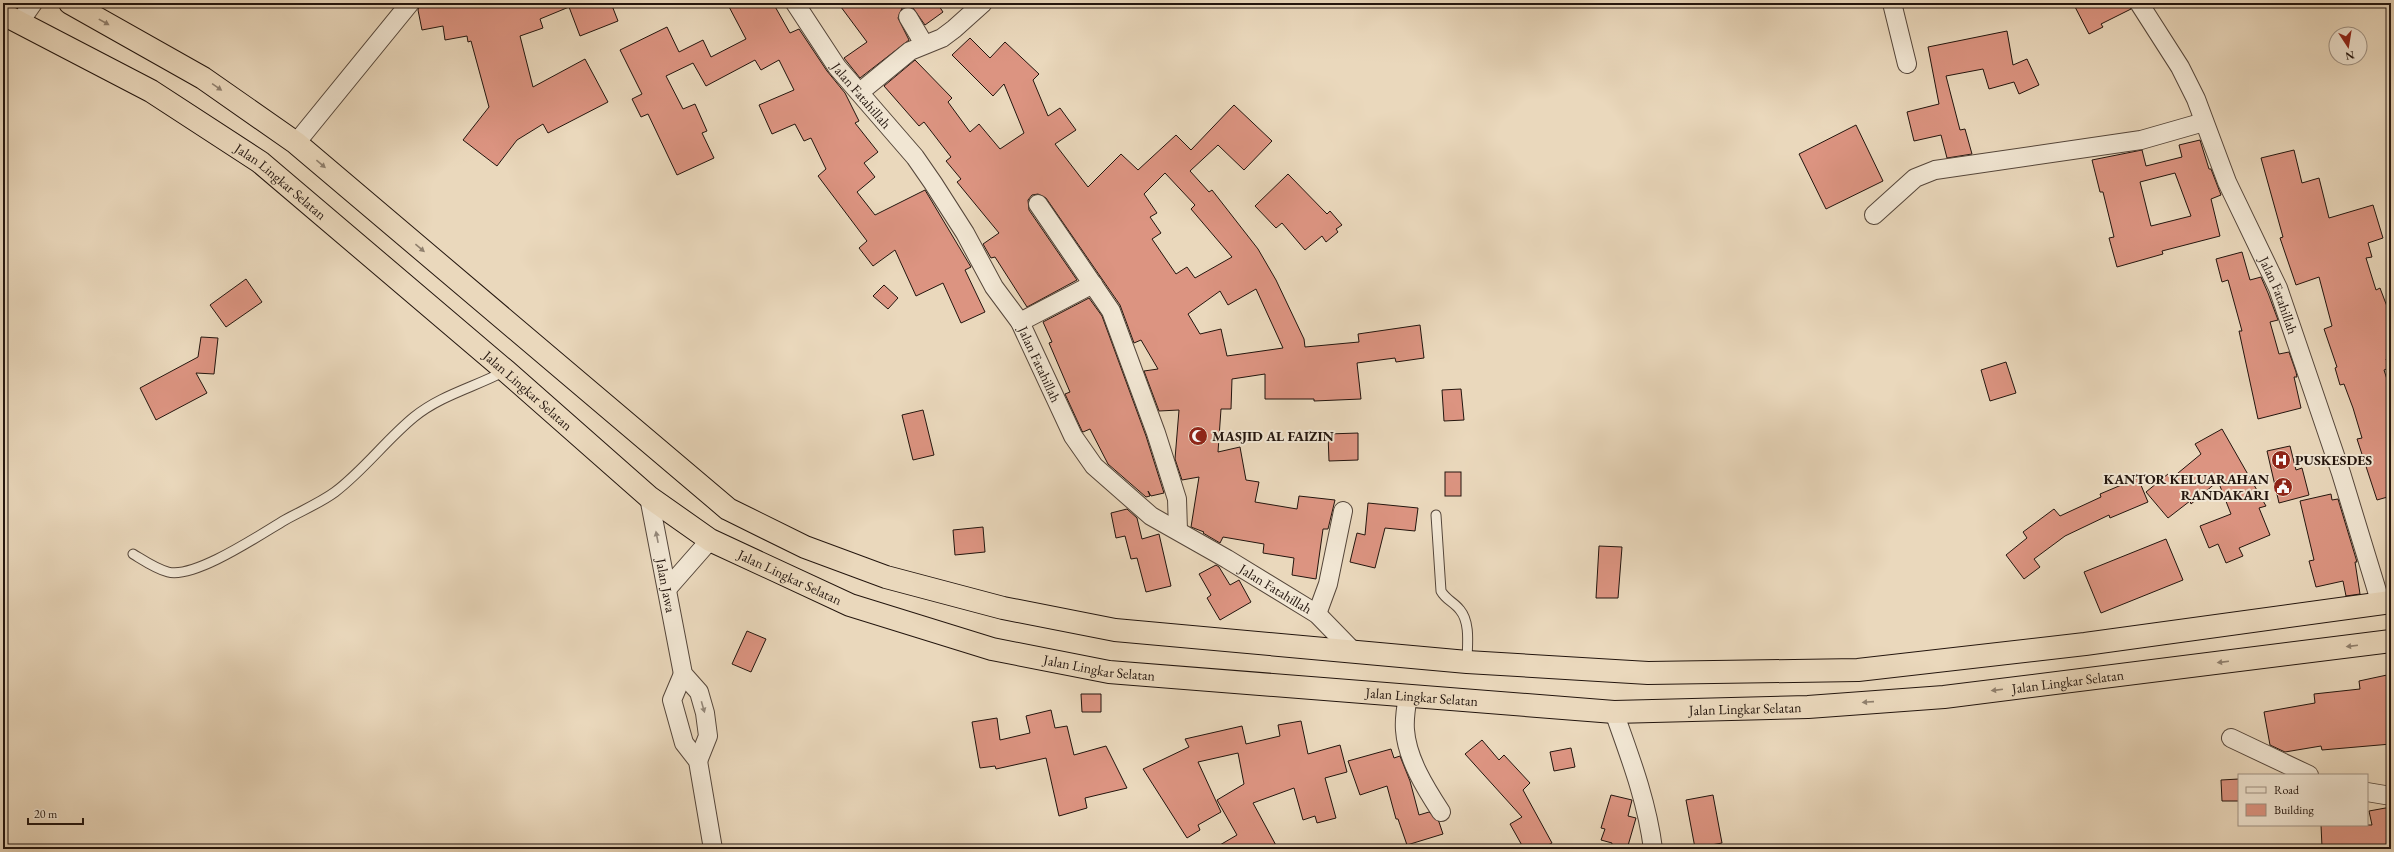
<svg xmlns="http://www.w3.org/2000/svg" width="2394" height="852" font-family="'EB Garamond',serif">
  <style>
    .building { fill: #dc9481; stroke: #23150e; fill-rule: evenodd }
    .lines { fill: none; stroke-linecap: round; stroke-linejoin: round }
    .lane-casing { stroke: #55463a; stroke-width: 11 }
    .street-casing { stroke: #55463a; stroke-width: 20 }
    .highway-casing { stroke: #23150e; stroke-width: 24 }
    .lane { stroke: #f1e6d3; stroke-width: 9 }
    .street { stroke: #f1e6d3; stroke-width: 18 }
    .highway { stroke: #ead8bc; stroke-width: 22 }
    .oneway { fill: #90806e }
    .oneway2 { fill: #94887a }
    .labels { text-anchor: middle; stroke-width: 4; stroke-linejoin: round; paint-order: stroke }
    .street-label { font-size: 14px; fill: #23150e; stroke: #f1e6d3 }
    .poi-label { font-size: 14px; font-weight: bold; fill: #23150e; stroke: #f1e6d3; text-anchor: start }
  </style>
  <rect width="100%" height="100%" fill="#ead8bc"/>
  <filter id="stains"><feTurbulence type="fractalNoise" baseFrequency=".005" numOctaves="4"/><feColorMatrix values="0 0 0 0 .2 0 0 0 0 .09 0 0 0 0 .02 0 0 0 .5 -.17"/></filter>
  <radialGradient id="worn" r=".72"><stop offset=".6" stop-color="#630" stop-opacity="0"/><stop offset="1" stop-color="#630" stop-opacity=".3"/></radialGradient>
  <g class="building">
    <polygon points="420,3 611,3 618,21 580,36 569,7 540,19 543,28 520,36 533,87 585,59 608,102 548,133 543,124 517,140 497,166 463,140 489,107 471,41 468,42 467,36 445,40 443,26 422,30 418,10"/>
    <polygon points="727,3 773,3 790,33 799,29 827,71 845,93 859,121 855,123 878,152 864,163 875,177 857,192 875,215 925,190 971,267 965,270 985,312 961,323 943,283 916,296 895,250 873,266 859,248 867,241 818,176 826,169 811,138 804,141 795,124 772,134 759,105 794,90 779,60 761,70 755,60 706,86 693,63 666,76 683,109 695,104 707,131 702,133 714,158 677,175 648,114 641,117 632,99 642,94 620,50 667,27 679,52 703,40 711,57 746,39"/>
    <polygon points="838,3 937,3 943,12 925,25 913,8 902,8 898,18 909,40 860,78 844,58 867,42"/>
    <polygon points="2073,3 2129,3 2131,9 2101,24 2103,27 2089,34"/>
    <polygon points="2007,31 2013,65 2027,59 2039,85 2019,94 2014,82 1989,89 1983,69 1946,76 1960,130 1965,129 1972,154 1947,158 1941,135 1914,141 1907,112 1939,104 1928,47"/>
    <path d="M 970,38 L 990,58 L 1005,42 L 1039,74 L 1033,80 L 1048,116 L 1060,108 L 1076,130 L 1055,144 L 1088,187 L 1121,154 L 1138,170 L 1176,135 L 1191,150 L 1234,105 L 1272,141 L 1244,170 L 1218,145 L 1190,171 L 1209,192 L 1212,190 L 1258,249 L 1276,280 L 1304,339 L 1305,347 L 1359,342 L 1358,334 L 1420,325 L 1424,358 L 1396,362 L 1395,358 L 1357,363 L 1361,399 L 1314,401 L 1314,399 L 1265,399 L 1265,374 L 1232,379 L 1231,409 L 1221,409 L 1218,452 L 1240,447 L 1246,480 L 1259,482 L 1255,502 L 1297,509 L 1299,496 L 1335,500 L 1328,529 L 1323,529 L 1316,579 L 1292,575 L 1294,558 L 1263,553 L 1264,544 L 1223,537 L 1220,543 L 1203,533 L 1204,532 L 1191,527 L 1199,477 L 1182,480 L 1175,459 L 1179,410 L 1159,411 L 1144,371 L 1158,369 L 1141,340 L 1134,343 L 1120,305 L 1046,198 L 1038,194 L 1032,195 L 1028,200 L 1029,210 L 1077,280 L 1027,307 L 995,257 L 991,258 L 983,244 L 999,233 L 957,182 L 961,179 L 946,161 L 951,157 L 924,122 L 919,126 L 884,86 L 915,60 L 952,98 L 948,102 L 970,132 L 979,124 L 1000,149 L 1024,133 L 1004,84 L 993,96 L 952,55 ZM 1165,173 L 1195,205 L 1191,209 L 1232,257 L 1195,278 L 1187,267 L 1176,274 L 1152,239 L 1161,233 L 1150,217 L 1157,213 L 1144,194 ZM 1256,289 L 1283,348 L 1227,356 L 1221,329 L 1200,334 L 1188,314 L 1220,291 L 1228,305 Z"/>
    <polygon points="1856,125 1883,181 1826,209 1799,154"/>
    <path d="M 2200,140 L 2209,169 L 2211,169 L 2221,195 L 2211,199 L 2220,236 L 2162,251 L 2163,254 L 2117,267 L 2109,238 L 2114,237 L 2103,192 L 2100,192 L 2092,160 L 2142,150 L 2146,166 L 2182,157 L 2179,145 ZM 2175,173 L 2191,216 L 2151,226 L 2140,182 Z"/>
    <polygon points="2294,150 2302,183 2319,178 2329,218 2373,205 2383,238 2368,243 2372,257 2366,258 2376,290 2380,288 2391,317 2391,357 2386,359 2389,368 2384,370 2391,392 2391,496 2377,500 2357,439 2362,438 2353,408 2344,384 2340,385 2335,368 2337,367 2324,329 2332,326 2319,277 2296,285 2280,238 2283,237 2261,158"/>
    <polygon points="1288,174 1327,214 1330,211 1342,225 1336,229 1338,232 1326,242 1322,236 1305,250 1282,223 1276,228 1255,206"/>
    <polygon points="2242,252 2250,280 2261,277 2268,293 2278,320 2270,322 2279,354 2289,352 2296,372 2297,377 2294,377 2301,408 2258,419 2239,331 2242,331 2228,280 2222,282 2216,259"/>
    <polygon points="246,279 262,302 226,327 210,305"/>
    <polygon points="884,285 898,298 888,309 873,296"/>
    <polygon points="1089,298 1102,316 1146,436 1164,493 1151,496 1148,491 1150,496 1146,497 1108,464 1090,429 1083,432 1082,431 1065,394 1070,392 1049,343 1052,342 1043,322"/>
    <polygon points="201,337 218,338 214,374 196,373 207,393 156,420 140,388 198,357"/>
    <polygon points="2006,362 2016,393 1990,401 1981,370"/>
    <polygon points="1461,389 1464,420 1444,421 1442,390"/>
    <polygon points="923,410 934,455 913,460 902,415"/>
    <polygon points="2222,429 2266,506 2259,508 2270,535 2239,548 2243,556 2226,563 2218,544 2209,548 2200,526 2231,514 2218,481 2191,504 2190,501 2168,518 2146,492 2168,474 2172,478 2201,454 2195,444"/>
    <polygon points="1358,433 1358,460 1329,461 1328,434"/>
    <polygon points="2290,446 2296,470 2302,468 2309,495 2279,503 2267,451"/>
    <rect x="1445" y="472" width="16" height="24"/>
    <polygon points="2138,478 2148,502 2110,518 2109,515 2065,536 2034,559 2040,567 2024,579 2006,555 2027,538 2023,532 2054,509 2060,516 2101,497 2100,494"/>
    <polygon points="2331,494 2332,500 2338,499 2357,562 2355,562 2360,594 2346,596 2343,581 2316,587 2309,561 2314,560 2300,501"/>
    <polygon points="1368,503 1418,508 1415,531 1385,528 1375,568 1350,562 1357,533 1365,535"/>
    <polygon points="1127,509 1137,518 1142,539 1159,534 1171,586 1146,592 1137,558 1131,559 1125,536 1116,538 1111,513"/>
    <polygon points="983,527 985,552 955,555 953,530"/>
    <polygon points="2166,539 2183,580 2101,613 2084,572"/>
    <polygon points="1599,546 1622,547 1618,598 1596,598"/>
    <polygon points="1216,565 1219,567 1230,585 1239,580 1251,602 1220,620 1207,598 1211,595 1199,574"/>
    <polygon points="747,631 766,639 751,672 732,664"/>
    <polygon points="2387,675 2388,683 2391,682 2391,744 2322,750 2321,746 2285,752 2270,745 2264,712 2315,703 2314,694 2360,689 2359,681"/>
    <polygon points="1081,694 1101,694 1101,712 1082,712"/>
    <polygon points="1051,710 1055,728 1067,726 1074,755 1106,746 1127,788 1085,798 1087,808 1059,816 1046,758 996,769 995,766 980,768 972,722 997,718 1000,740 1030,733 1026,716"/>
    <polygon points="1301,721 1308,754 1340,745 1347,772 1325,778 1336,818 1317,823 1315,816 1303,820 1294,788 1253,803 1278,849 1213,849 1237,835 1217,800 1244,784 1238,753 1198,762 1221,812 1198,825 1200,830 1187,838 1143,769 1189,747 1185,739 1242,726 1246,744 1280,736 1278,725"/>
    <polygon points="1482,740 1499,760 1504,755 1530,783 1523,790 1552,843 1541,849 1524,849 1510,824 1522,817 1465,754"/>
    <polygon points="1571,748 1575,767 1554,771 1550,752"/>
    <polygon points="1391,749 1394,758 1400,756 1410,781 1419,815 1429,812 1439,822 1443,834 1407,845 1398,819 1396,819 1387,786 1360,795 1348,761"/>
    <polygon points="2239,779 2239,801 2222,801 2221,780"/>
    <polygon points="1611,795 1632,800 1628,816 1636,818 1627,849 1611,849 1612,843 1601,840 1605,829 1601,828"/>
    <polygon points="1713,795 1722,843 1695,848 1686,800"/>
    <polygon points="2391,807 2391,849 2330,849 2330,846 2322,847 2321,825 2372,825 2369,811"/>
  </g>
  <g class="lines">
    <g class="lane-casing">
      <g id="lane">
        <path d="M 1436,515 L 1441,591 C 1446,600 1454,602 1460,610 C 1471,623 1467,647 1467,662"/>
        <path d="M 133,554 C 143,560 156,569 168,572 C 195,579 261,534 285,520 C 301,511 320,503 335,492 C 364,470 386,440 414,417 C 441,395 475,387 505,371"/>
      </g>
    </g>
    <g class="street-casing">
      <g id="street">
        <path id="s1" d="M 795,3 L 837,67 L 915,157 L 933,183 L 965,233 L 994,287 L 1020,322 L 1073,436 L 1094,466 L 1151,516 L 1227,559 L 1317,614 L 1354,652"/>
        <polyline points="1892,3 1907,64"/>
        <path id="s2" d="M 2139,3 L 2180,67 L 2196,99 L 2227,182 L 2278,288 L 2341,473 L 2381,604"/>
        <polyline points="908,17 924,44"/>
        <polyline points="19,23 33,3"/>
        <polyline points="860,92 910,51 942,38 954,29 983,3"/>
        <polyline points="296,143 410,3"/>
        <polyline points="1038,204 1111,311 1156,433 1171,480 1177,499 1178,530"/>
        <polyline points="1874,215 1915,178 1935,170 2141,140 2204,122"/>
        <polyline points="1020,322 1093,284"/>
        <path id="s3" d="M 649,497 L 683,674 L 699,692 L 705,713 L 708,736 L 698,761"/>
        <polyline points="667,589 710,540"/>
        <polyline points="1317,614 1328,584 1343,511"/>
        <polyline points="683,674 672,700 684,743 698,761 713,849"/>
        <path d="M 1408,696 C 1406,707 1404,719 1405,730 C 1407,759 1426,789 1441,812"/>
        <path d="M 1614,712 C 1630,757 1647,801 1653,849"/>
        <polyline points="2231,738 2309,775"/>
        <polyline points="2367,792 2391,796"/>
      </g>
    </g>
    <g class="highway-casing">
      <g id="highway">
        <polyline points="70,3 203,78 296,143 728,509 805,547 886,577 1003,608 1115,630 1467,662 1648,673 1858,670 2085,644 2391,602"/>
        <path id="s4" d="M 3,14 L 151,91 L 260,162 L 506,371 L 649,497 L 710,540 L 850,605 L 992,649 L 1109,672 L 1614,712 L 1808,707 L 1944,697 L 2391,641"/>
      </g>
    </g>
    <use href="#lane" class="lane"/>
    <use href="#street" class="street"/>
    <use href="#highway" class="highway"/>
  </g>
  <defs><path id="oneway-solid" d="M-6-.8H1V-3.2L6.5 0L1 3.2V.8H-6Z"/></defs>
  <g class="oneway">
    <use href="#oneway-solid" transform="translate(104 22) rotate(29)"/>
    <use href="#oneway-solid" transform="translate(217 87) rotate(35)"/>
    <use href="#oneway-solid" transform="translate(321 164) rotate(40)"/>
    <use href="#oneway-solid" transform="translate(420 248) rotate(40)"/>
    <use href="#oneway-solid" transform="translate(2352 646) rotate(173)"/>
    <use href="#oneway-solid" transform="translate(2223 662) rotate(173)"/>
    <use href="#oneway-solid" transform="translate(1997 690) rotate(173)"/>
    <use href="#oneway-solid" transform="translate(1868 702) rotate(176)"/>
  </g>
  <g class="oneway2">
    <use href="#oneway-solid" transform="translate(657 537) rotate(-101)"/>
    <use href="#oneway-solid" transform="translate(703 707) rotate(74)"/>
  </g>
  <defs>
    <g id="mosque-disc" transform="scale(1)"><circle r="9.5" fill="#8f2418" stroke="#f1e6d3"/><path d="M3.5-4.9A6 6 0 1 0 3.5 4.9A5 5 0 1 1 3.5-4.9Z" fill="#fff"/></g>
    <g id="hospital-disc" transform="scale(1)"><circle r="9.5" fill="#8f2418" stroke="#f1e6d3"/><path d="M-5-5h3v3.5h4V-5h3V5h-3V1.5h-4V5h-3Z" fill="#fff"/></g>
    <g id="civic-disc" transform="scale(1)"><circle r="9.5" fill="#8f2418" stroke="#f1e6d3"/><path d="M-.6-6.5H3V-4.5H.6V-3L4-1V1h2V6H-6V1h2V-1L-.6-3ZM-1.2 2.5V6h2.4V2.5Z" fill="#fff"/></g>
  </defs>
  <g fill-rule="evenodd">
    <use href="#mosque-disc" x="1198" y="436"/>
    <use href="#hospital-disc" x="2281" y="460"/>
    <use href="#civic-disc" x="2283" y="487"/>
  </g>
  <g class="labels">
    <g class="street-label">
      <text dy="5" stroke="none"><textPath href="#s1" startOffset="114">Jalan Fatahillah</textPath></text>
      <text dy="5" stroke="none"><textPath href="#s4" startOffset="325">Jalan Lingkar Selatan</textPath></text>
      <text dy="5" stroke="none"><textPath href="#s2" startOffset="325">Jalan Fatahillah</textPath></text>
      <text dy="5" stroke="none"><textPath href="#s1" startOffset="438">Jalan Fatahillah</textPath></text>
      <text dy="5" stroke="none"><textPath href="#s4" startOffset="649">Jalan Lingkar Selatan</textPath></text>
      <text dy="5" stroke="none"><textPath href="#s4" startOffset="973">Jalan Lingkar Selatan</textPath></text>
      <text dy="5" stroke="none"><textPath href="#s3" startOffset="90">Jalan Jawa</textPath></text>
      <text dy="5" stroke="none"><textPath href="#s1" startOffset="774">Jalan Fatahillah</textPath></text>
      <text dy="5" stroke="none"><textPath href="#s4" startOffset="1297">Jalan Lingkar Selatan</textPath></text>
      <text dy="5" stroke="none"><textPath href="#s4" startOffset="2269">Jalan Lingkar Selatan</textPath></text>
      <text dy="5" stroke="none"><textPath href="#s4" startOffset="1621">Jalan Lingkar Selatan</textPath></text>
      <text dy="5" stroke="none"><textPath href="#s4" startOffset="1945">Jalan Lingkar Selatan</textPath></text>
    </g>
    <g class="poi-label">
      <text x="1212" y="441">MASJID AL FAIZIN</text>
      <text x="2295" y="465">PUSKESDES</text>
      <text x="2269" y="484" text-anchor="end">KANTOR KELUARAHAN<tspan x="2269" dy="16">RANDAKARI</tspan></text>
    </g>
  </g>
  <rect width="2394" height="852" fill="none" stroke="#ead8bc" stroke-width="16"/>
  <rect x="4" y="4" width="2386" height="844" fill="none" stroke="#23150e" stroke-width="2"/>
  <rect x="8" y="8" width="2378" height="836" fill="none" stroke="#23150e"/>
  <rect x="2238" y="774" width="130" height="52" fill="#f1e6d3" stroke="#9f9284"/>
  <rect x="2246" y="787" width="20" height="6" fill="#f1e6d3" stroke="#9f9284"/>
  <text x="2274" y="794" font-size="12" fill="#23150e">Road</text>
  <rect x="2246" y="804" width="20" height="12" fill="#dc9481" stroke="#9f9284"/>
  <text x="2274" y="814" font-size="12" fill="#23150e">Building</text>
  <g transform="translate(2348 46) rotate(168)"><circle r="19" fill="#f1e6d3" stroke="#9f9284"/>
  <path d="M0-3L7 15L0 10L-7 15Z" fill="#8f2418"/>
  <text y="-6" font-size="11" font-weight="bold" text-anchor="middle" fill="#23150e">N</text>
  </g>
  <path d="M28 818v6h55v-6" fill="none" stroke="#23150e" stroke-width="2"/>
  <text x="34" y="818" font-size="12" fill="#23150e" stroke="#f1e6d3" stroke-width="3" paint-order="stroke">20 m</text>
  <rect width="100%" height="100%" filter="url(#stains)"/>
  <rect width="100%" height="100%" fill="url(#worn)"/>
</svg>
